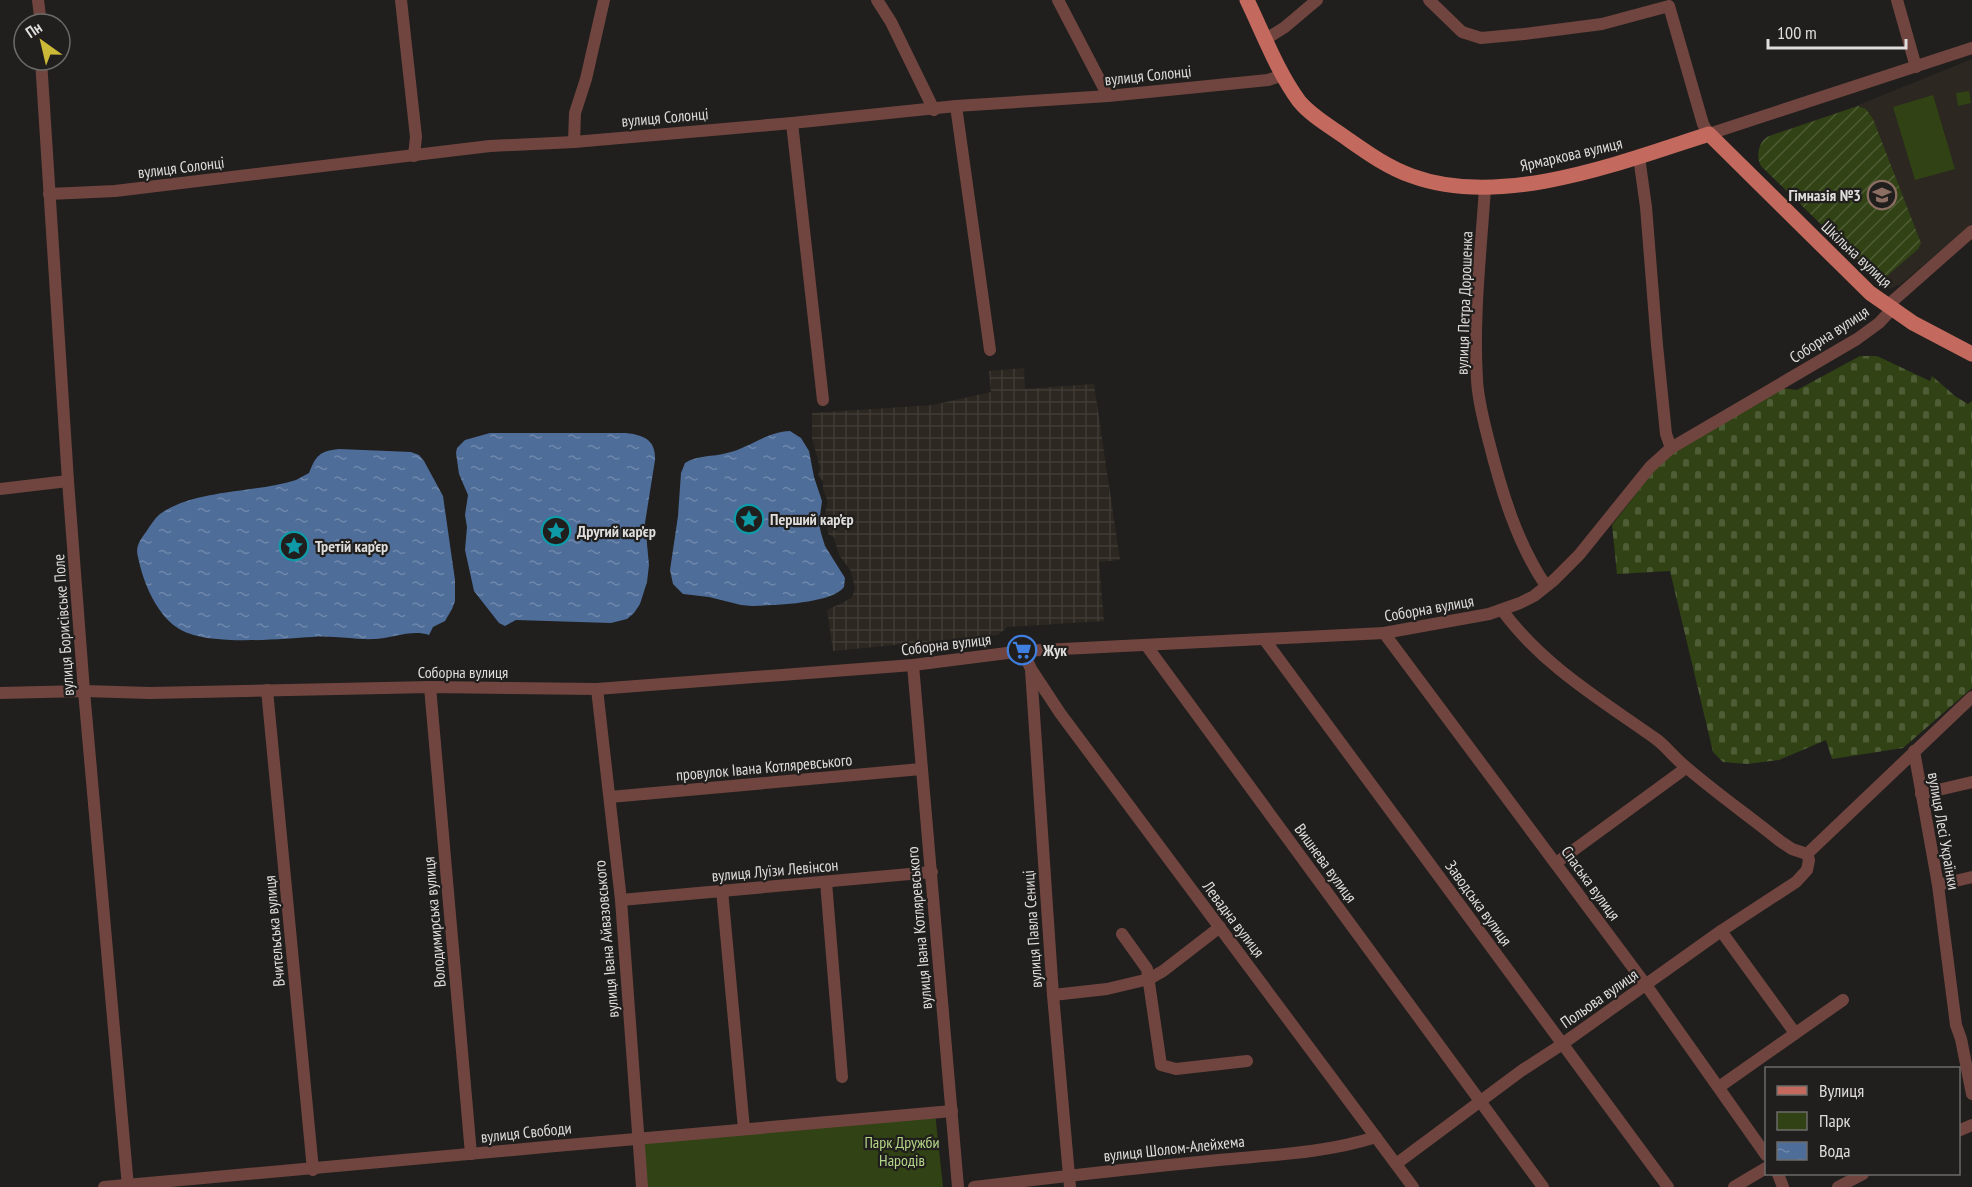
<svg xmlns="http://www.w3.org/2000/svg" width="1972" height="1187" font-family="'PT Sans Narrow',sans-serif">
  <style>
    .built { fill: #2c2720 }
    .industrial { fill: url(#industrial-grid) }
    .cemetery { fill: url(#cemetery-stones) }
    .park { fill: #314214 }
    .garden { fill: url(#garden-furrows) }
    .water { fill: url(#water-ripples) }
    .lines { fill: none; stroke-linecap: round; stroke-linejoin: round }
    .minor { stroke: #71453f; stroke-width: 12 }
    .major { stroke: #c3695d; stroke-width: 15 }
    .labels { text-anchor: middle; stroke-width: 4.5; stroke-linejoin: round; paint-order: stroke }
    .street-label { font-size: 16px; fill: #dfdddc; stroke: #201f1d }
    .poi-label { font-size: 16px; font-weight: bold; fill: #dfdddc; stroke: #201f1d; text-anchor: start }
    .park-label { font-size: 16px; fill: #b5d688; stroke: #201f1d }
  </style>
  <defs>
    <pattern id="industrial-grid" width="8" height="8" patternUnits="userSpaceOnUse" patternTransform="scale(1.5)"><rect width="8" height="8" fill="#2c2720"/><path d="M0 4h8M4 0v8" fill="none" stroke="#403c35"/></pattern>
    <pattern id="cemetery-stones" width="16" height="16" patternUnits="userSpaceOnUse" patternTransform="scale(1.5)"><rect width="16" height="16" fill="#314214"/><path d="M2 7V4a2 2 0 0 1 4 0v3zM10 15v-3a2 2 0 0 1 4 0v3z" fill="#4e5d36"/></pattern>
    <pattern id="garden-furrows" width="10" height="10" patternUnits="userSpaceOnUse" patternTransform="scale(1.5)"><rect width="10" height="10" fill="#314214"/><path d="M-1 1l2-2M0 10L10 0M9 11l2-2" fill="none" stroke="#4e5d36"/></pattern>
    <pattern id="water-ripples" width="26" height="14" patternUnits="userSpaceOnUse" patternTransform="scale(1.5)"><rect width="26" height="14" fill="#4e6d99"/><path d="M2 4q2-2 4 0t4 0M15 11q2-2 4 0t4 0" fill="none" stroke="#6f88ab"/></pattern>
  </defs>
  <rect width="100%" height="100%" fill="#201f1d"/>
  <polygon class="built" points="1972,59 1972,224 1901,284 1890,289 1761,166 1758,159 1760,145 1763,140 1773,134 1851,108"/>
  <polygon class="industrial" points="1024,368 1025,389 1094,384 1120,560 1099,562 1104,621 1007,627 998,635 833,651 827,610 844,602 852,597 855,589 851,571 839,555 834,537 828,534 827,524 823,520 828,502 823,489 823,481 818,476 820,468 812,438 812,413 933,405 991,392 989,371"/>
  <polygon class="cemetery" points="1860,356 1877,356 1930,381 1932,376 1955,396 1968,404 1972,401 1972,688 1903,748 1832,759 1826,740 1779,760 1747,764 1723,762 1713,752 1670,571 1617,574 1612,525 1664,458 1781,388 1797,390"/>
  <g class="park">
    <polygon points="1969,91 1971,103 1958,106 1956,93"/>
    <polygon points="1933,95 1955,169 1915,180 1893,107"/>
    <polygon points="935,1112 943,1187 645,1187 641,1140"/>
  </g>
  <path class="garden" d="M 1858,106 L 1866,109 L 1873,119 L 1921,243 L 1918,249 L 1886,277 L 1876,275 L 1867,269 L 1761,166 C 1756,156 1758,144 1767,137 Z"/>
  <g class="water">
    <path d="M 790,431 L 801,438 L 809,451 L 814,477 L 822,501 L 819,523 L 821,533 L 825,546 L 845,578 L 844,587 C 831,604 774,605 752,606 L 741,605 L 709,597 L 683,594 L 673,584 L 670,570 L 678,516 L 681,473 L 685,463 C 696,455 713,457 727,453 C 749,448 766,432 790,431 Z"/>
    <path d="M 490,433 L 626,433 C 644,435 656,440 655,460 L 645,523 L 649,565 L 647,582 L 640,604 L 634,613 L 627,619 L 611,623 L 516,620 L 505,626 L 499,623 L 474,591 L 465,550 L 467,527 L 465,515 L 468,495 L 459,474 L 456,453 L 457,448 L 465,440 Z"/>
    <path d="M 339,449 L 411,452 L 419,455 L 424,461 L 443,496 L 455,580 L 455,601 L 452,609 L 445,621 L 433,627 L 429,635 C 413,629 392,638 376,639 C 354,640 333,635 312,637 C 279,639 210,646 181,630 C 157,617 143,582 138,557 C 135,547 140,540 146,532 C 150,526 154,519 160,514 C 195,489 256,493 296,480 L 309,473 C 316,456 319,451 339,449 Z"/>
  </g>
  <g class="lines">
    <g class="minor">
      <polyline points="38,0 41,24"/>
      <polyline points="401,0 416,137 414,156"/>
      <polyline points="877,0 891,22 934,110"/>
      <polyline points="1058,0 1108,96"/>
      <polyline points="1429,0 1462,32 1481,38 1524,34 1602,24 1669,6 1703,124 1709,134 1972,48"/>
      <polyline points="1897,0 1916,67"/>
      <polyline points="1266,39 1285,27 1317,0"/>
      <polyline points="41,60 68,481 84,691 128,1187"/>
      <polyline points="956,106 990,350"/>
      <polyline points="792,123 823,400"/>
      <polyline points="574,142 575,113 586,79 604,0"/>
      <polyline points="1639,157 1646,207 1657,345 1666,434 1671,448"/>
      <path d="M 1485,188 C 1481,250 1473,317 1477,380 C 1478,401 1484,422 1489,442 C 1502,493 1517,543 1546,586"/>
      <polyline points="49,194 115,191 490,146 574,142 792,123 956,106 1108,96 1268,80 1283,75"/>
      <polyline points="1887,306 1972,231"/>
      <polyline points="0,489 68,481"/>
      <path d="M 1502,610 C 1542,665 1601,700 1656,739 C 1667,747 1675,759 1686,767 C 1716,793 1749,816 1780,841 L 1792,849 L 1807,854"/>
      <polyline points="1384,633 1646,985 1766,1155"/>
      <polyline points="1264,639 1668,1187"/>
      <polyline points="1146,645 1543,1187"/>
      <polyline points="1023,651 1031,669 1060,713 1413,1187"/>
      <polyline points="913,665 958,1187"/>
      <polyline points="1031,670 1053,995 1070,1187"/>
      <polyline points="430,687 471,1154"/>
      <polyline points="597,689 621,900 642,1187"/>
      <polyline points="267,690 313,1170"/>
      <polyline points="0,693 84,691 150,693 430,687 597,689 913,665 1023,651 1384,633 1489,614 1520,603 1534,596 1554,580 1579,555 1650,467 1671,448 1857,339 1879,323 1892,309"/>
      <polyline points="1914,751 1938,885 1956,1025 1961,1039 1972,1094"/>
      <polyline points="1921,794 1972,782"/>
      <polyline points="610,797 921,769"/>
      <polyline points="1807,854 1972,697"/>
      <polyline points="1556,863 1686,768"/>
      <polyline points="826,882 842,1077"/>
      <polyline points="1938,885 1972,877"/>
      <polyline points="722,890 744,1129"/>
      <polyline points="621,900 932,872"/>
      <polyline points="1721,931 1795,1033"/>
      <polyline points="1122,934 1147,969 1161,1065 1176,1069 1247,1061"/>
      <polyline points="1053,995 1107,989 1149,979 1163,971 1220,927"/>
      <polyline points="1719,1087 1843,1000"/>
      <polyline points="1958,1131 1972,1125"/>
      <polyline points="1396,1164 1521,1071 1558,1047 1721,931 1796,882 1807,870 1809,860 1807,854"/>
      <polyline points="1778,1174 1783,1187"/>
      <path d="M 104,1187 C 387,1162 669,1135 952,1111"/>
      <path d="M 974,1187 C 1056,1177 1137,1168 1219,1160 C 1271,1155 1326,1153 1376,1137"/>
      <polyline points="1734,1187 1766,1168"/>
      <polyline points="1838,1187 1863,1174"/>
    </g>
    <path class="major" d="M 1247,0 C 1263,33 1277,71 1299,101 C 1312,117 1333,128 1349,140 C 1369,154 1389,168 1412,176 C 1502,209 1622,162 1709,134 L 1870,293 L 1913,323 L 1972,354"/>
  </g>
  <defs>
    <g id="school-ring" transform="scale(1.5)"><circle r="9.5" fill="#201f1d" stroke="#8d6e63" stroke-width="1.5"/><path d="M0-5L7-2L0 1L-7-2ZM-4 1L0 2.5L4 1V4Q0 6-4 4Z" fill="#8d6e63"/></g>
    <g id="sight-ring" transform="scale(1.5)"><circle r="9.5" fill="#201f1d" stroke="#0f9aa8" stroke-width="1.5"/><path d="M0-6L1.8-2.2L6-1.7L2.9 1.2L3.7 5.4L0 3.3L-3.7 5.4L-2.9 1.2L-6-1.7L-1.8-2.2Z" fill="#0f9aa8"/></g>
    <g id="supermarket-ring" transform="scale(1.5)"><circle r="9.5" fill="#201f1d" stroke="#3f7fe0" stroke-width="1.5"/><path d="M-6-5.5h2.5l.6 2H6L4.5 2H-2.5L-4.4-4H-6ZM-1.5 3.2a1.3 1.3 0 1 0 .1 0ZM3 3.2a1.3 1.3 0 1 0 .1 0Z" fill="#3f7fe0"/></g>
  </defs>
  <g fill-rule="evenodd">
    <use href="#school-ring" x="1882" y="195"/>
    <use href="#sight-ring" x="749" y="519"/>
    <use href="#sight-ring" x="556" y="531"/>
    <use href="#sight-ring" x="294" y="546"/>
    <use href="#supermarket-ring" x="1022" y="650"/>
  </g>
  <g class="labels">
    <g class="street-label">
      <text transform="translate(1148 75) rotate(-6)" y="6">вулиця Солонці</text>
      <text transform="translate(665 117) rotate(-5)" y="6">вулиця Солонці</text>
      <text transform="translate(1571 154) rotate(-13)" y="6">Ярмаркова вулиця</text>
      <text transform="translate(181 167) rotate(-7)" y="6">вулиця Солонці</text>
      <text transform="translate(1857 254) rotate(43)" y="6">Шкільна вулиця</text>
      <text transform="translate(1464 303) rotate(-88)" y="6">вулиця Петра Дорошенка</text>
      <text transform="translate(1829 334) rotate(-33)" y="6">Соборна вулиця</text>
      <text transform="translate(1429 608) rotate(-10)" y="6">Соборна вулиця</text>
      <text transform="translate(63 625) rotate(-94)" y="6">вулиця Борисівське Поле</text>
      <text transform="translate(946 644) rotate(-7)" y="6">Соборна вулиця</text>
      <text x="463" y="678">Соборна вулиця</text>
      <text transform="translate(764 767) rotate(-5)" y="6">провулок Івана Котляревського</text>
      <text transform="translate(1944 831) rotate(80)" y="6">вулиця Лесі Українки</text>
      <text transform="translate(1326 863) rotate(54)" y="6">Вишнева вулиця</text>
      <text transform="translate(775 870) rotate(-5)" y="6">вулиця Луїзи Левінсон</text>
      <text transform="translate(1591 883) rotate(54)" y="6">Спаська вулиця</text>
      <text transform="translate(1479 903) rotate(54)" y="6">Заводська вулиця</text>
      <text transform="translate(1234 919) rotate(53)" y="6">Левадна вулиця</text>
      <text transform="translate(434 922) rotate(-95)" y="6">Володимирська вулиця</text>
      <text transform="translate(919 928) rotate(-95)" y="6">вулиця Івана Котляревського</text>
      <text transform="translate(1032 929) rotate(-94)" y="6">вулиця Павла Сениці</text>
      <text transform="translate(274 931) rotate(-95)" y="6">Вчительська вулиця</text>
      <text transform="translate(606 939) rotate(-95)" y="6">вулиця Івана Айвазовського</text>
      <text transform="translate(1599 998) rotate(-35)" y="6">Польова вулиця</text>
      <text transform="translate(526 1132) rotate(-6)" y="6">вулиця Свободи</text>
      <text transform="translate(1174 1148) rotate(-6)" y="6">вулиця Шолом-Алейхема</text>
    </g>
    <g class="poi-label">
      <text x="1861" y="201" text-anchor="end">Гімназія №3</text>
      <text x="770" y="525">Перший кар’єр</text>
      <text x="577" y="537">Другий кар’єр</text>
      <text x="315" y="552">Третій кар’єр</text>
      <text x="1043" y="656">Жук</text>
    </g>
    <g class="park-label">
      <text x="902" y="1148">Парк Дружби<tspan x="902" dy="18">Народів</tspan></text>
    </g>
  </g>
  <rect x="1765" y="1067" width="195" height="108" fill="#201f1d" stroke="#6c6b69" stroke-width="1.5"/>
  <rect x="1777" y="1086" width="30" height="9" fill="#c3695d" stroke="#6c6b69" stroke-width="1.5"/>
  <text x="1819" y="1097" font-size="18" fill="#dfdddc">Вулиця</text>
  <rect x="1777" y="1112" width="30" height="18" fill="#314214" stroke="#6c6b69" stroke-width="1.5"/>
  <text x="1819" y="1127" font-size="18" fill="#dfdddc">Парк</text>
  <rect x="1777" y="1142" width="30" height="18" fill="url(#water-ripples)" stroke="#6c6b69" stroke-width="1.5"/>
  <text x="1819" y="1157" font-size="18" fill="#dfdddc">Вода</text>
  <g transform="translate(42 42) rotate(326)"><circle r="28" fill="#201f1d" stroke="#6c6b69" stroke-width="1.5"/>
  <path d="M0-4.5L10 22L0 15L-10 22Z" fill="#ccb938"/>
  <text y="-9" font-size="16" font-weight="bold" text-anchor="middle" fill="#dfdddc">Пн</text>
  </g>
  <path d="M1768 39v9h138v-9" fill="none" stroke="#dfdddc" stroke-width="3"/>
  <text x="1777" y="39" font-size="18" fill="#dfdddc" stroke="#201f1d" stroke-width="4.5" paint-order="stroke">100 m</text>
</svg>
